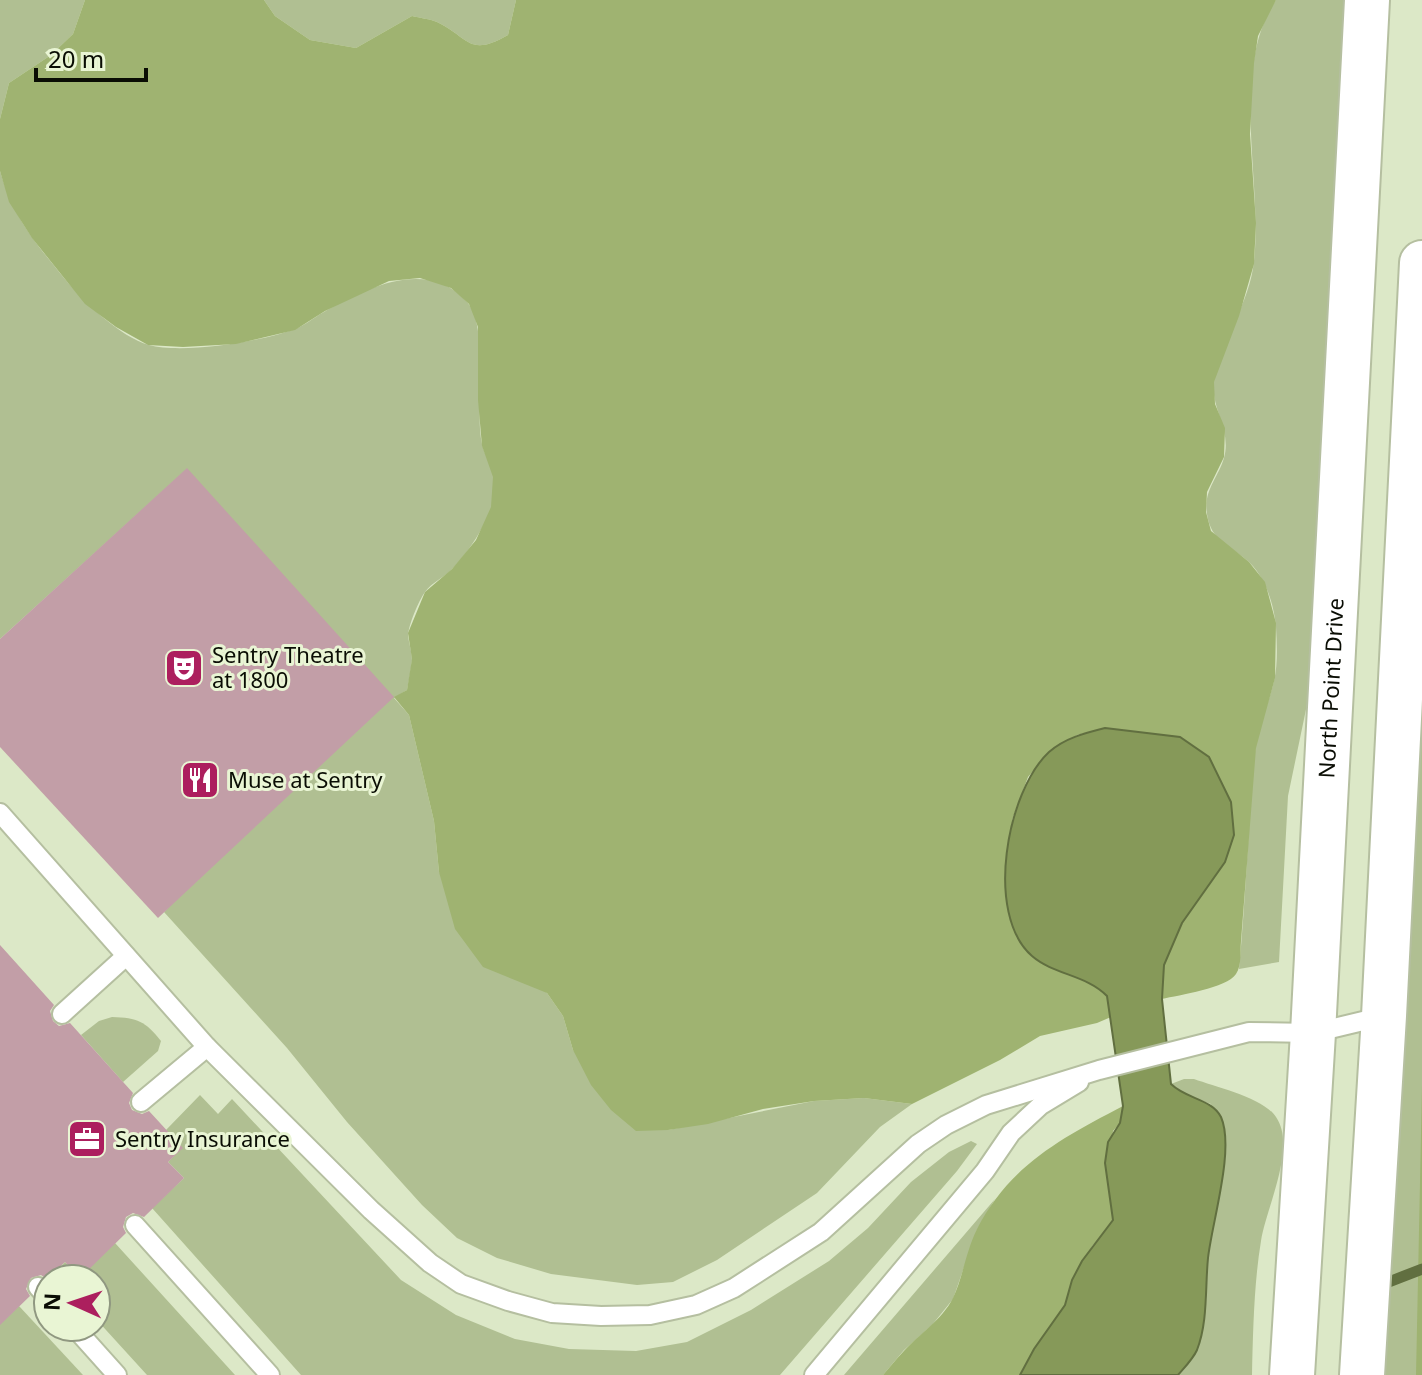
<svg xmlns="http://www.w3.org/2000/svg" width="1422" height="1375" font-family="'Noto Sans',sans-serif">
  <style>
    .green { fill: #b0bf92 }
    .forest { fill: #9fb371 }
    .water { fill: #869959; stroke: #616f40; stroke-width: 2 }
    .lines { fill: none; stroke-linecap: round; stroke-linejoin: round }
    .stream { stroke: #616f40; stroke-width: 11 }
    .building { fill: #c29ea7 }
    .lane-casing { stroke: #b5bfa0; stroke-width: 22 }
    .secondary-casing { stroke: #b5bfa0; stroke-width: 48 }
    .lane { stroke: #fff; stroke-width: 18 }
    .secondary { stroke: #fff; stroke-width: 44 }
    .labels { text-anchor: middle; stroke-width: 6; stroke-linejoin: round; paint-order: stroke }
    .poi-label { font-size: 22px; fill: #0a0d04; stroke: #e9f5d4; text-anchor: start }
    .street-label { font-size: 22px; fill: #0a0d04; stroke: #e9f5d4 }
  </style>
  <rect width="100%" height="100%" fill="#dce8c7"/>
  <g class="green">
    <polygon points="0,0 85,0 73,34 51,55 9,83 0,119"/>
    <path d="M 264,0 L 516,0 L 508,35 C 468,58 469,37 437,22 C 430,19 420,18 412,16 L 356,48 L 310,40 L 275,16 Z"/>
    <path d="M 1276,0 L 1346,0 L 1314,671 L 1288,796 L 1279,962 L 1239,969 C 1246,896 1248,824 1255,752 C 1258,728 1268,705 1274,681 C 1278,664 1277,645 1276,627 C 1274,605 1266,578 1249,562 C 1230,545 1211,542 1207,514 C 1203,491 1218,478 1224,458 C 1232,429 1210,408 1214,381 C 1221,340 1250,303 1254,261 C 1263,181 1229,70 1276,0 Z"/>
    <path d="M 0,171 C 14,218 34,241 64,278 C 83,301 120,337 149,345 C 182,354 259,342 292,330 C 303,327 313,318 324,312 C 366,288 427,257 467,302 C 490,328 474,407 482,444 C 484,453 490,463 494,472 C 506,498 471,550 453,568 C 445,577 432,582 425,592 C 419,600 408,626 408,636 C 409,644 412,652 412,660 C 411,670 409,680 407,690 L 394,698 L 409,715 L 434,821 L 439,872 L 547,993 L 563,1016 L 573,1050 L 668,1130 L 814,1101 L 864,1098 L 912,1104 L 880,1127 L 817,1193 L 717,1260 L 673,1282 L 637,1285 L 551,1274 L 497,1258 L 457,1238 L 422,1205 L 347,1122 L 287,1048 L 164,912 L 195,881 L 187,469 L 0,639 Z"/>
    <polygon points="1422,263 1422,1375 1384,1375"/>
    <path d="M 112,1017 C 138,1018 145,1021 161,1041 L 158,1051 L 123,1082 L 81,1035 L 99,1021 Z"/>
    <path d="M 1184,1079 L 1194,1079 C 1216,1087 1264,1098 1276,1117 C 1297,1147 1266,1208 1261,1241 C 1254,1283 1253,1332 1252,1375 L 1178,1375 L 1196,1351 L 1206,1304 L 1208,1256 L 1219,1195 L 1211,1104 L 1180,1093 L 1171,1084 Z"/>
    <polygon points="200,1095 218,1114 232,1099 401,1280 456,1315 515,1339 569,1349 636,1351 687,1342 751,1310 829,1261 868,1228 911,1182 949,1152 971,1141 977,1144 957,1171 780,1375 301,1375 152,1208 184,1178 168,1162 182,1148 166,1130"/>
    <polygon points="995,1199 977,1230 953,1299 932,1325 904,1350 883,1375 844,1375"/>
    <polygon points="115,1243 235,1375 147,1375 96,1319 96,1279 59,1279 54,1273 65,1262 79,1277"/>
    <polygon points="19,1306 83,1375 0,1375 0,1324"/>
  </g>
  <g class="forest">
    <path d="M 85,0 L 264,0 L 275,16 L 310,40 L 356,48 L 412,16 C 420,18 430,19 437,22 C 469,37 468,58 508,35 L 516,0 L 1276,0 L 1258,36 L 1254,63 L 1250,134 L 1256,223 L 1254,264 L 1239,316 L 1214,382 L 1215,404 L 1225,428 L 1224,457 L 1207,492 L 1206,512 L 1211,531 L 1249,562 L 1265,582 L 1276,623 L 1275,678 L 1256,748 L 1241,941 C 1240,951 1242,965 1236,974 C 1227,988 1179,995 1162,999 L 1164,965 L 1182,923 L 1202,894 L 1231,802 L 1209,757 L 1180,737 L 1105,728 L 1077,735 L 1050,751 L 1028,777 L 1013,817 L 1007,850 L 1031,956 L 1099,987 L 1107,996 L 1111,1017 L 1097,1023 L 1040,1036 L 1000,1060 L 912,1104 L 864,1098 L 814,1101 L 763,1109 L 708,1124 L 668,1130 L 636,1131 L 611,1110 L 591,1085 L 573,1050 L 563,1016 L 547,993 L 483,967 L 455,929 L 439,872 L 434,821 L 409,715 L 394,697 L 407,690 L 412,659 L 408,633 L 425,592 L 452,569 L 476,540 L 491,507 L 493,477 L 482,446 L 478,400 L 478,327 L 469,304 L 451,288 L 420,278 L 389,281 L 325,311 L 295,330 L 236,344 L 183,347 L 148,345 L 116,327 L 85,304 L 32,238 L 9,202 L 0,171 L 0,119 L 9,83 L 51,55 L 73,34 Z"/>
    <polygon points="1422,1085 1422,1375 1416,1375"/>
    <path d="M 1123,1106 L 1120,1123 L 1113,1131 L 1107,1178 L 1111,1195 L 1113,1220 L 1104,1235 L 1093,1245 L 1072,1280 L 1065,1305 L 1020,1375 L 883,1375 C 890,1367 896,1359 903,1352 C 919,1334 942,1320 953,1298 C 963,1277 966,1251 977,1229 C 1010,1165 1062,1138 1123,1106 Z"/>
  </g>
  <path class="water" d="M 1105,728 L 1180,737 L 1209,757 L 1231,802 L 1234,835 L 1225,862 L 1182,923 L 1164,965 L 1162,999 L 1171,1084 C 1186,1099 1212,1099 1221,1117 C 1235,1149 1212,1222 1208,1258 C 1205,1288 1208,1322 1197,1350 C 1193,1359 1184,1368 1178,1375 L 1020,1375 L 1034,1349 L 1065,1305 L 1072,1280 L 1082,1261 L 1113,1220 L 1105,1163 L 1108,1142 L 1120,1123 L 1123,1106 L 1107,996 C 1087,975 1054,975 1032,956 C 984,914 1007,791 1049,752 C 1065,738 1085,733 1105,728 Z"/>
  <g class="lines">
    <polyline class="stream" points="1376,1287 1422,1269"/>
  </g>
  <g class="building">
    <polygon points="187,468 394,697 158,918 0,747 0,639"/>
    <polygon points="0,945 54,1005 50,1011 53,1021 59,1026 70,1023 133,1093 129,1103 132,1110 142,1114 149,1111 183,1148 168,1162 184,1178 144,1217 133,1213 126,1217 123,1227 126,1233 80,1278 65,1262 47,1279 41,1275 31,1278 26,1289 30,1296 0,1325"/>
  </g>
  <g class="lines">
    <g class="lane-casing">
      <g id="lane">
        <polyline points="0,813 207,1047 371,1210 430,1263 461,1284 508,1301 552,1313 601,1316 650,1315 696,1305 734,1288 821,1232 918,1144 946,1125 986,1105 1099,1070 1249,1032 1313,1033 1384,1016"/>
        <polyline points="62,1014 126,956"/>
        <polyline points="141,1102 207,1047"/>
        <polyline points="135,1225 270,1375"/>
        <polyline points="38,1287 48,1298"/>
        <polyline points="74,1327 117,1375"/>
        <polyline points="814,1375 985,1171 1011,1133 1041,1105 1079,1082"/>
      </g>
    </g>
    <g class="secondary-casing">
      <g id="secondary">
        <path id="s1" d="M 1292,1375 L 1313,1033 L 1367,0"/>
        <polyline points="1362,1375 1384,1016 1422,263"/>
      </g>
    </g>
    <use href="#lane" class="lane"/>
    <use href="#secondary" class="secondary"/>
  </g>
  <defs>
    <g id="theatre-square" transform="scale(2)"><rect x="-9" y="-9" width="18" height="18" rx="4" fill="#ac1f5e" stroke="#e9f5d4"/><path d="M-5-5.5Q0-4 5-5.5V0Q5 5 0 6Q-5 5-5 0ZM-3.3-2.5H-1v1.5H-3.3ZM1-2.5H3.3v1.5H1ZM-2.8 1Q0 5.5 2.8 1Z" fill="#fff"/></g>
    <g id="restaurant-square" transform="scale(2)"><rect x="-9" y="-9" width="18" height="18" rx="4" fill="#ac1f5e" stroke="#e9f5d4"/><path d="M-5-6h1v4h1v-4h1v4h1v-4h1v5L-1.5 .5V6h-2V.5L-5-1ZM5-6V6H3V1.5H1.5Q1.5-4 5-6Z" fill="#fff"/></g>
    <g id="office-square" transform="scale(2)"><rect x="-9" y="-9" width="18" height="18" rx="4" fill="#ac1f5e" stroke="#e9f5d4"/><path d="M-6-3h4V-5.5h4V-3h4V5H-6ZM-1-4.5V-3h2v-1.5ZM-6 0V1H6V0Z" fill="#fff"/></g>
  </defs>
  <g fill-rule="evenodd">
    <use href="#theatre-square" x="184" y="668"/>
    <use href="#restaurant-square" x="200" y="780"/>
    <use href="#office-square" x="87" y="1139"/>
  </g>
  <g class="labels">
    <g class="poi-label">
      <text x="212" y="663">Sentry Theatre<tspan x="212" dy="25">at 1800</tspan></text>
      <text x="228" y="788">Muse at Sentry</text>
      <text x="115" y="1147">Sentry Insurance</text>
    </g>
    <g class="street-label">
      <text dy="8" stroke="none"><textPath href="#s1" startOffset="688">North Point Drive</textPath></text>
    </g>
  </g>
  <g transform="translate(72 1303) rotate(273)"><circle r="38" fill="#e9f5d4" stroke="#909881" stroke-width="2"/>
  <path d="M0-6L14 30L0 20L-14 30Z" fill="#ac1f5e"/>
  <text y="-12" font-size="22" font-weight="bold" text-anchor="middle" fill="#0a0d04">N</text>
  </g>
  <path d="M36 68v12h110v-12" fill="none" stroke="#0a0d04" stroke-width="4"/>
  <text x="48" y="68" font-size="24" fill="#0a0d04" stroke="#e9f5d4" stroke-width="6" paint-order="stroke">20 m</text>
</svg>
